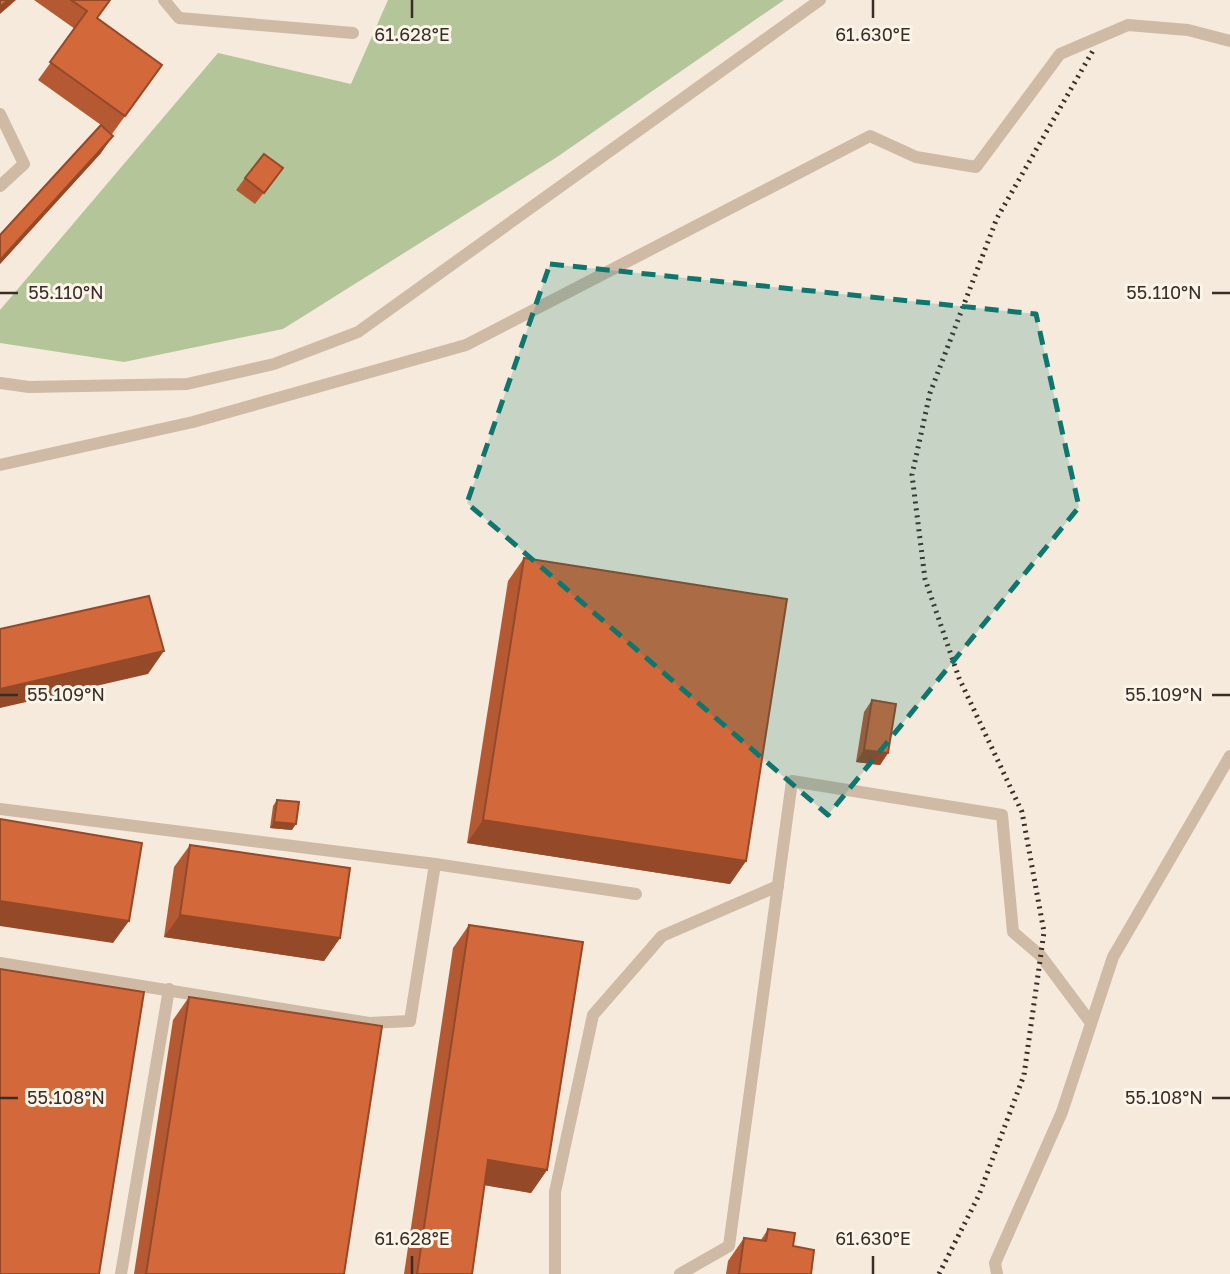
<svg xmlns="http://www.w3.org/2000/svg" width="1230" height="1274" font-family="'Golos Text',sans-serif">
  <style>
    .green { fill: #b4c599 }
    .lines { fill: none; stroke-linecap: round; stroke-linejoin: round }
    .service { stroke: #cebaa5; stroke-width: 12 }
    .rail { stroke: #392e27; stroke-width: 5; stroke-dasharray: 2 5; stroke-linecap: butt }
    .wall { fill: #b55933 }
    .shaded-wall { fill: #944929 }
    .building { fill: #d3683b; stroke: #944929; stroke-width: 2 }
    .marked { fill: #0f766e; fill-opacity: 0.2; stroke: #0f766e; stroke-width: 5; stroke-dasharray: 14 9; stroke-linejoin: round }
    .ticks { fill: none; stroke: #392e27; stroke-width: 2.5 }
    .ticks-label { font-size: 18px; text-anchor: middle; fill: #392e27; stroke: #fbf4e8; stroke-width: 6; stroke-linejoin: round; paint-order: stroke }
  </style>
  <rect width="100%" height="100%" fill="#f5eadb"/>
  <polygon class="green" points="388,0 784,0 557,157 283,329 124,362 0,343 0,310 218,53 351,84"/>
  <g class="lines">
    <g class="service">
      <polyline points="164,0 179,18 353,33"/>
      <polyline points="0,114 24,164 0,186"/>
      <polyline points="0,383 29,387 187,384 274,364 358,332 820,0"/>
      <polyline points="0,465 193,422 466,345 870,136 916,157 976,167 1060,54 1128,25 1188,30 1230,41"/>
      <polyline points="0,809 435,864 410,1021 369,1023 0,963"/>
      <polyline points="435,864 636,894"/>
      <polyline points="121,1274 169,989"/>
      <polyline points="555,1274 555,1192 593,1015 662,936 778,886"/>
      <polyline points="680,1274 729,1246 792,781 1002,815 1013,932 1041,956 1091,1023"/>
      <polyline points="997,1274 995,1263 1062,1112 1113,957 1230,756"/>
    </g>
    <polyline class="rail" points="939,1274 979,1195 1024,1075 1044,932 1022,812 959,678 925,579 912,475 930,393 997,218 1095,47"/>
  </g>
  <g class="wall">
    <polygon points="34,0 110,0 97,18 162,65 112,134 105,128 101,153 0,264 0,235 101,125 38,80 75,29"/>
    <polygon points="283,168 255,204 236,190 245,178"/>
    <polygon points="524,558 746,861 730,884 467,843 508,581"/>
    <polygon points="872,700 888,753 880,765 856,762 864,712"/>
    <polygon points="277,800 292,830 270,828 273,806"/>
    <polygon points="190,845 340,938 324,961 164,937 174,867"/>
    <polygon points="469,925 547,1170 531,1193 484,1185 472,1274 404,1274 453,948"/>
    <polygon points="189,997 344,1274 134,1274 173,1020"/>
    <polygon points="768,1229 793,1246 811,1274 726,1274 728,1261 744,1238 761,1240"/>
  </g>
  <g class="shaded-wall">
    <polygon points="8,0 16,0 0,14 0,7"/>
    <polygon points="113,136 101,153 0,264 0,260"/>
    <polygon points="164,651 148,674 0,708 0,689"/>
    <polygon points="864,750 888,753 880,765 856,762"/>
    <polygon points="483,820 746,861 730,884 467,843"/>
    <polygon points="274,822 296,824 292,830 270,828"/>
    <polygon points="0,901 129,921 113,943 0,926"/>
    <polygon points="180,915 340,938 324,961 164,937"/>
    <polygon points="488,1160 547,1170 531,1193 472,1183"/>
  </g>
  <g class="building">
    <polygon points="0,0 8,0 0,7"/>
    <polygon points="71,0 110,0 97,18 162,65 125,116 50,62 87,11"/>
    <polygon points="101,125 113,136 0,260 0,235"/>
    <polygon points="264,154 283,168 264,193 245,178"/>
    <polygon points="524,558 787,599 746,861 483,820"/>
    <polygon points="149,596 164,651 0,689 0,629"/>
    <polygon points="872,700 896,704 888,753 864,750"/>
    <polygon points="277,800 299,802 296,824 274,822"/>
    <polygon points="0,819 142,843 129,921 0,901"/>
    <polygon points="190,845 350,868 340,938 180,915"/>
    <polygon points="469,925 583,942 547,1170 488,1160 472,1274 417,1274"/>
    <polygon points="0,969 144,992 99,1274 0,1274"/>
    <polygon points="189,997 382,1026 344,1274 146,1274"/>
    <polygon points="768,1229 795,1233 793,1246 814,1250 811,1274 739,1274 744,1238 766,1241"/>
  </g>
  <path class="marked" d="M 550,264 L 1036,314 L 1079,507 L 828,815 L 467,503 Z"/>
  <path class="ticks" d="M 412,0 L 412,18M 873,0 L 873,18M 0,293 L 18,293M 1212,293 L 1230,293M 0,695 L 18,695M 1212,695 L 1230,695M 0,1098 L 18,1098M 1212,1098 L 1230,1098M 412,1256 L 412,1274M 873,1256 L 873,1274"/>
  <g class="ticks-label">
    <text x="412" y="41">61.628°E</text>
    <text x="873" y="41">61.630°E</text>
    <text x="66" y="299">55.110°N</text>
    <text x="1164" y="299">55.110°N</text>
    <text x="66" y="701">55.109°N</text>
    <text x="1164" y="701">55.109°N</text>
    <text x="66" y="1104">55.108°N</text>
    <text x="1164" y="1104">55.108°N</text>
    <text x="412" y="1245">61.628°E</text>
    <text x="873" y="1245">61.630°E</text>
  </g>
</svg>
